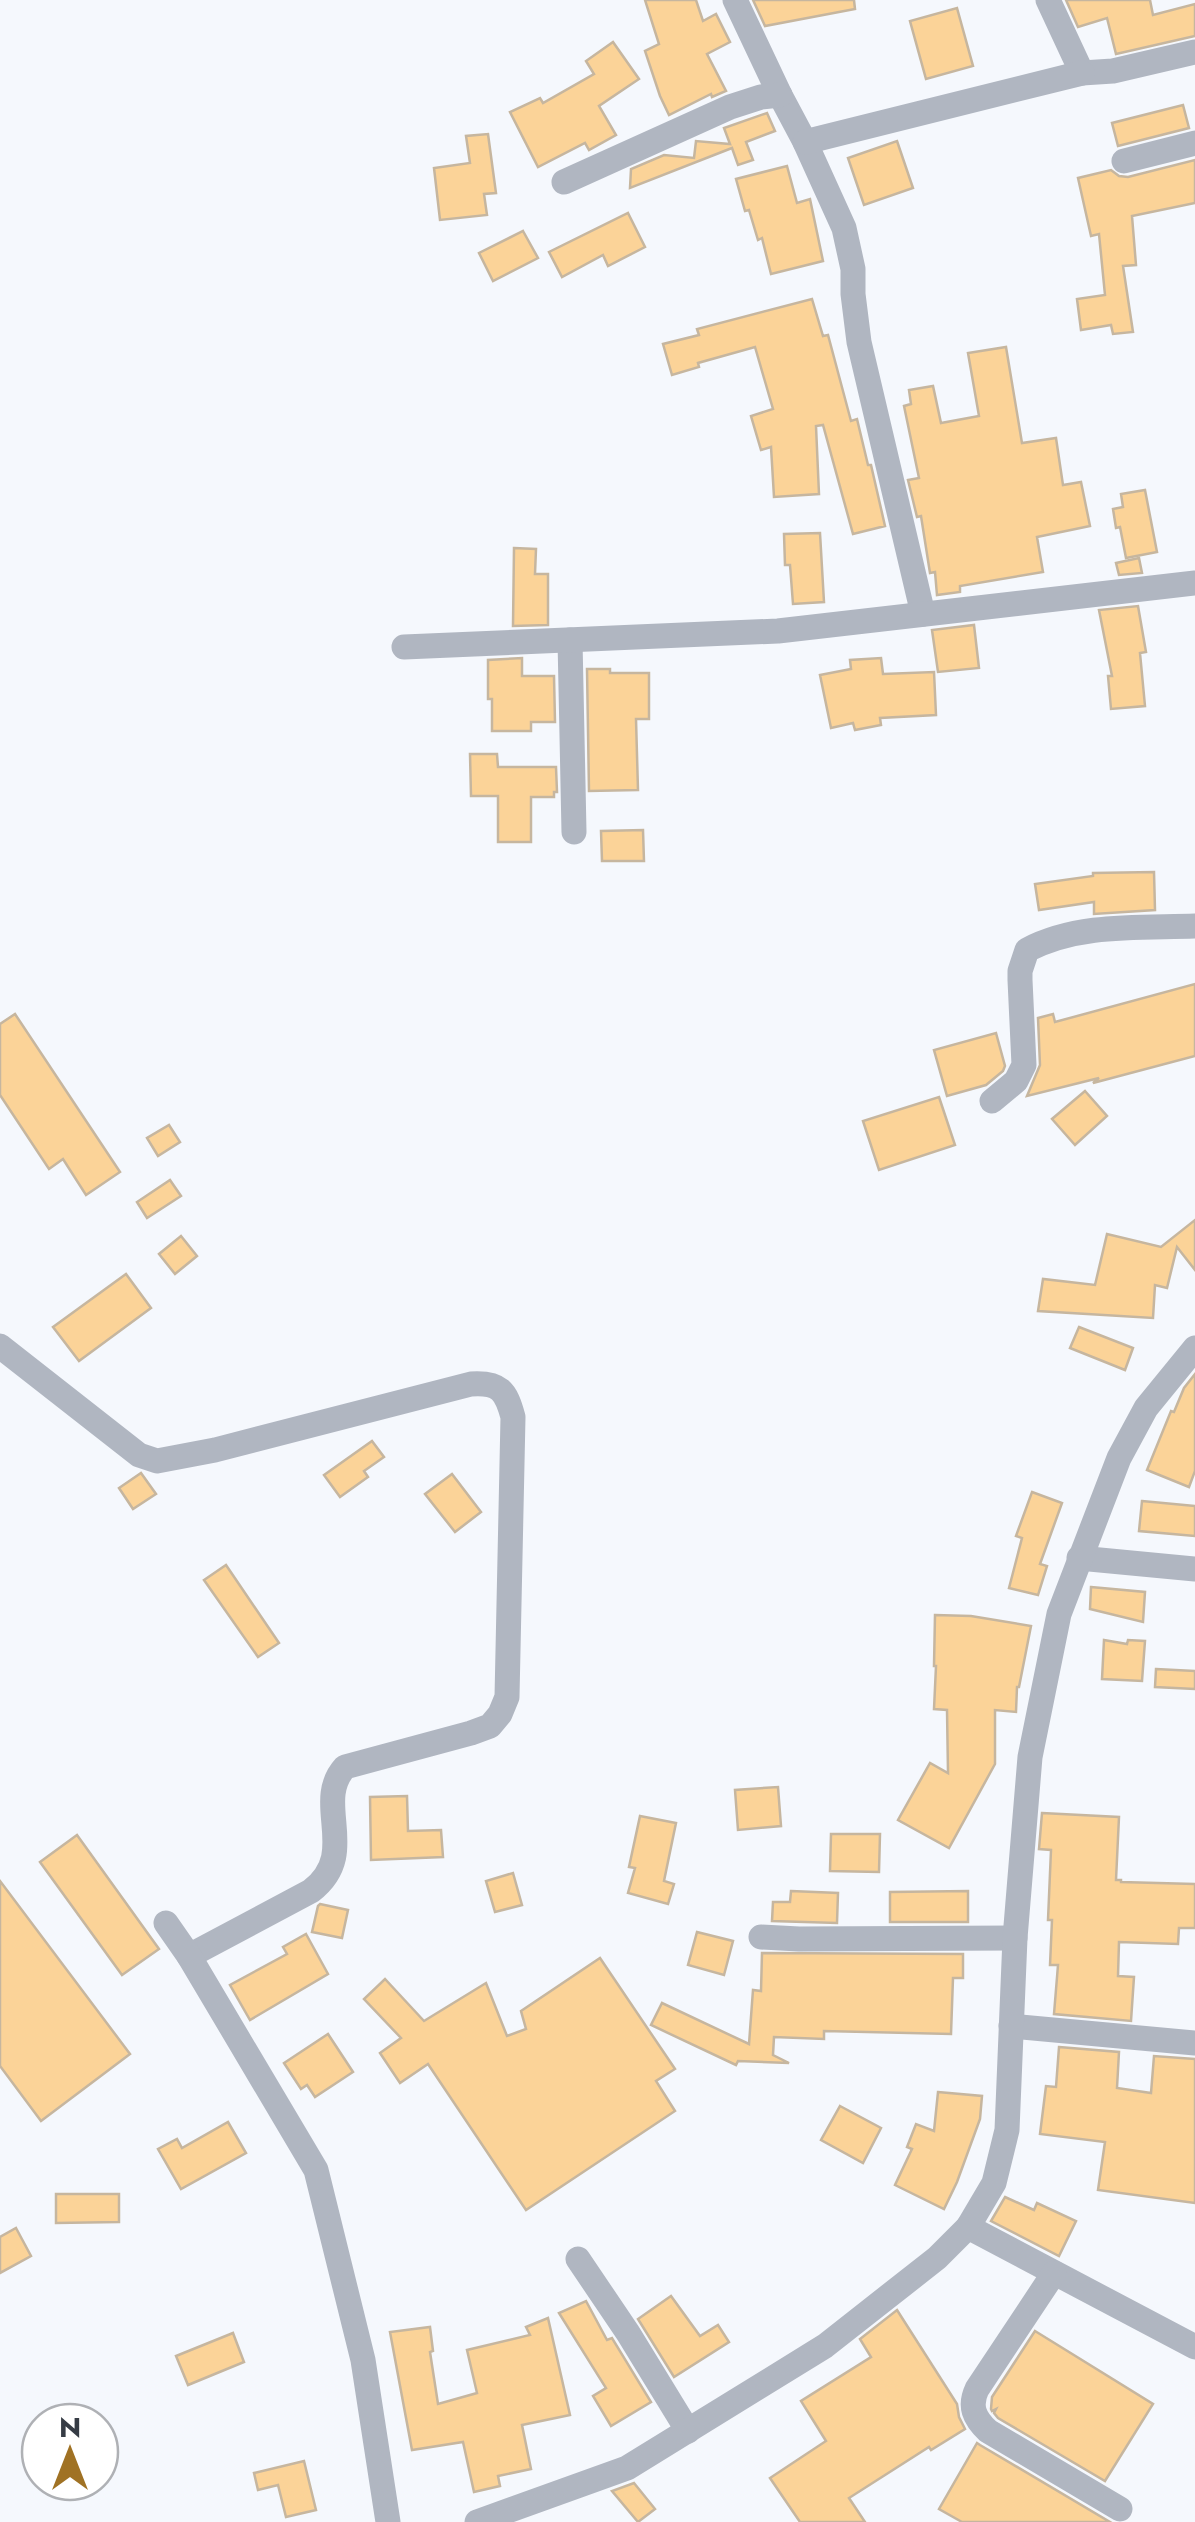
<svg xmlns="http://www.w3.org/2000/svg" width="1195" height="2522" font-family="Jost,sans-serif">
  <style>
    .building { fill: #fbd398; stroke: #c6b69f; stroke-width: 2.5 }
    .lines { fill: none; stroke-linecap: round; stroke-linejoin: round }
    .street { stroke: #b0b6c1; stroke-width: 25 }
  </style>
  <rect width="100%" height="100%" fill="#f5f8fd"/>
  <g class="building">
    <polygon points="645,0 696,0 703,21 716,14 730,42 707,54 726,91 712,97 711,94 669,115 660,96 645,51 659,44"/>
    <polygon points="753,0 854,0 855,9 765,26"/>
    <polygon points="1066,0 1150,0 1153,15 1195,4 1195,36 1116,54 1107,18 1078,27"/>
    <polygon points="957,8 973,66 926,79 910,21"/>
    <polygon points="613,42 639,79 599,106 616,135 589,150 585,143 538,167 510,112 540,98 543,103 594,74 586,61"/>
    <polygon points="1183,105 1189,128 1118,146 1112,123"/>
    <polygon points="767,113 775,131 746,142 753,160 738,165 732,148 630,188 631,169 664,155 694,158 696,141 730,144 724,128"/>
    <polygon points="488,134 496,193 484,194 487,215 440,220 434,168 470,163 466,136"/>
    <polygon points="897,141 913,188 864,205 848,158"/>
    <polygon points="1195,160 1195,203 1132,216 1136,265 1123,266 1133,332 1113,334 1111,325 1081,330 1077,299 1105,295 1099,234 1091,236 1078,178 1111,170 1119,176 1128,177"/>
    <polygon points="787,166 797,203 810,199 823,261 771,274 762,238 758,240 749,210 745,211 736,179"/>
    <polygon points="628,213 645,247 608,266 603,255 562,277 549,252"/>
    <polygon points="523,231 538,258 493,281 479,253"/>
    <polygon points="812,299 823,336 828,335 851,421 857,419 868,465 871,465 885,526 853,534 823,425 816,426 819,494 774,497 771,447 761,450 751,416 773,409 755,347 698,363 699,367 672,375 663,344 699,335 697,329"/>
    <polygon points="1006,347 1022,443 1056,438 1063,485 1081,482 1090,526 1037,537 1043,572 960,586 960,592 937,595 935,572 930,573 921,516 917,517 908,480 919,478 904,406 911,404 909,390 933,386 941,423 979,416 968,353"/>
    <polygon points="1145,490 1157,552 1126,558 1120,527 1116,528 1113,509 1123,507 1121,494"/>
    <polygon points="820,533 824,602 793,604 790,565 785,565 784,534"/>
    <polygon points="514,548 536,549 535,574 548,574 548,625 513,626"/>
    <polygon points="1139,558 1142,573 1119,575 1116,563"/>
    <polygon points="1138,606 1146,652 1140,653 1145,706 1111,709 1108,676 1112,676 1099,610"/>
    <polygon points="974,625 979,668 938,672 932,630"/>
    <polygon points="522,658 522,676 554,676 555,722 531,722 531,731 492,731 492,699 488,699 488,660"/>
    <polygon points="881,658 883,674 934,672 936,715 880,718 881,725 855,730 853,723 831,728 820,675 851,669 850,660"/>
    <polygon points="587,669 610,669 610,673 649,673 649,719 636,719 638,790 589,791"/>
    <polygon points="470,754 497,754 498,767 556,767 557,792 554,792 554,797 531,797 531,842 498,842 498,796 471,796"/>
    <polygon points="643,830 644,861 602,861 601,831"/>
    <polygon points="1154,872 1155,910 1094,914 1094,902 1039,910 1035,884 1093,876 1093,873"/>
    <polygon points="1195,984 1195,1056 1093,1083 1099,1078 1027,1096 1040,1065 1038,1018 1053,1014 1055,1022"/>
    <polygon points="15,1014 120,1172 86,1195 63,1159 49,1169 0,1095 0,1024"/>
    <polygon points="996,1033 1005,1066 1003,1071 986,1085 947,1096 934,1050"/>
    <polygon points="1085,1091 1107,1116 1075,1145 1052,1119"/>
    <polygon points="939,1097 955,1145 879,1170 863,1121"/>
    <polygon points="169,1125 180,1142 158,1156 147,1138"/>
    <polygon points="170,1180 181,1196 147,1218 137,1202"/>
    <polygon points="1195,1220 1195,1270 1177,1247 1167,1288 1155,1285 1153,1318 1038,1311 1043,1279 1095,1285 1107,1234 1161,1247"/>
    <polygon points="181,1236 197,1256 175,1274 159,1254"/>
    <polygon points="126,1274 151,1308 79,1361 53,1327"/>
    <polygon points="1079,1327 1133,1348 1125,1370 1070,1348"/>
    <polygon points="1195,1374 1195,1471 1189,1487 1147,1470 1171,1411 1174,1412 1184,1388"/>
    <polygon points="372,1441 384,1457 364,1471 368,1477 340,1497 324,1475"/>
    <polygon points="141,1473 156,1494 133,1509 119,1488"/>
    <polygon points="452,1474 481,1512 455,1532 425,1494"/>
    <polygon points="1032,1492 1062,1503 1040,1564 1047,1566 1038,1595 1009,1588 1022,1538 1016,1536"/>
    <polygon points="1142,1501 1195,1506 1195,1536 1139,1531"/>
    <polygon points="226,1565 279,1643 258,1657 204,1580"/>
    <polygon points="1091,1587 1145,1592 1143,1622 1090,1609"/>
    <polygon points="935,1615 971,1616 1031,1626 1019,1687 1017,1687 1016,1712 995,1710 995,1764 949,1848 898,1820 930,1763 948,1773 947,1710 934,1709 936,1666 934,1666"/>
    <polygon points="1104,1640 1127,1644 1128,1640 1145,1641 1142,1681 1102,1679"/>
    <polygon points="1156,1669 1195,1671 1195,1689 1155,1687"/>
    <polygon points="778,1787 781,1826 738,1830 735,1790"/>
    <polygon points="407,1796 408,1831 441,1830 443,1857 371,1860 370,1797"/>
    <polygon points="1042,1813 1119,1817 1116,1880 1121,1880 1121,1882 1195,1884 1195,1928 1179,1928 1178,1944 1119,1942 1118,1976 1134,1977 1131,2021 1054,2014 1058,1965 1050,1965 1052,1920 1048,1920 1051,1850 1039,1849"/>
    <polygon points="640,1816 676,1823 664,1881 674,1884 668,1904 628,1893 635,1868 629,1867"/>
    <polygon points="831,1834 880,1834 879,1872 830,1871"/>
    <polygon points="77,1835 159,1949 122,1975 40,1862"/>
    <polygon points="513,1873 522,1905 495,1912 486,1881"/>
    <polygon points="0,1881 130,2054 41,2121 0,2066"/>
    <polygon points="791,1891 838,1893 837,1923 772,1921 773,1902 790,1902"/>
    <polygon points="968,1891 968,1922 890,1922 890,1892"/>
    <polygon points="320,1904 348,1910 342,1938 312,1932 318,1906"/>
    <polygon points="697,1932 733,1941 724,1975 688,1965"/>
    <polygon points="306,1934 328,1974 250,2020 230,1985 287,1954 283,1947"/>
    <polygon points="762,1953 963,1954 963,1978 953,1978 951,2034 824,2031 824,2039 774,2037 773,2055 789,2063 738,2061 736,2065 651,2025 662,2003 749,2044 753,1990 761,1991"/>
    <polygon points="600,1958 675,2069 656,2081 675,2111 526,2210 428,2064 400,2083 380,2053 401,2038 364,1999 385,1979 424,2021 486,1983 507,2036 526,2029 521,2011"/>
    <polygon points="328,2034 353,2072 315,2097 307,2085 301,2089 284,2063"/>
    <polygon points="1059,2047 1119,2052 1117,2088 1151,2093 1154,2056 1195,2059 1195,2203 1098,2190 1105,2142 1040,2134 1046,2086 1056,2087"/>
    <polygon points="938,2092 982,2096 980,2119 957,2182 944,2209 895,2185 912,2149 907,2147 916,2124 934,2131"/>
    <polygon points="840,2106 881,2128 863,2163 821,2140"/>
    <polygon points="228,2122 246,2153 181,2189 158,2149 177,2139 182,2148"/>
    <polygon points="56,2194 119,2194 119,2222 56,2223"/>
    <polygon points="1005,2197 1034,2210 1037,2203 1076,2221 1059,2256 991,2221"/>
    <polygon points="16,2228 31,2256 0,2273 0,2237"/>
    <polygon points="671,2296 700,2336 718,2325 729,2342 674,2377 638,2319"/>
    <polygon points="586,2301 607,2340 612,2338 651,2402 611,2426 593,2396 606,2388 559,2313"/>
    <polygon points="897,2310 957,2404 959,2417 965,2429 931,2450 929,2447 849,2498 865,2522 800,2522 770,2478 826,2441 801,2401 871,2357 860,2339"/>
    <polygon points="548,2318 570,2415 522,2425 531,2469 498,2476 500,2486 474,2492 463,2442 412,2450 390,2332 430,2327 433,2351 430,2352 438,2404 477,2393 467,2350 530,2335 526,2327"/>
    <polygon points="1035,2331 1153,2404 1105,2481 998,2418 994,2413 996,2409 992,2411 991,2409 992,2397"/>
    <polygon points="233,2333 244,2362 188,2385 176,2356"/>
    <polygon points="977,2443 980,2445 1110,2522 962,2522 939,2509"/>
    <polygon points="304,2461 316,2510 286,2517 278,2485 258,2490 254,2473"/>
    <polygon points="634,2483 655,2509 638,2522 612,2491"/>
  </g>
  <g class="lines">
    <g class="street">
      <polyline points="735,0 780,95 805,142 844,228 853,269 853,294 859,342 923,614"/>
      <polyline points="1048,0 1082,73 1113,71 1195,52"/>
      <polyline points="805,142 1082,73"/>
      <polyline points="1124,161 1195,143"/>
      <polyline points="564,182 730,107 761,97 780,95"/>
      <polyline points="570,640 574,832"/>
      <polyline points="404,647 778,631 1195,583"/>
      <path d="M 992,1101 L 1016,1081 L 1024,1065 L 1020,980 L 1020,971 L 1027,950 C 1078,923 1140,928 1195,926"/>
      <path d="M 0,1346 L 139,1455 L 157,1461 L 215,1450 L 471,1384 C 500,1382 506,1391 513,1417 L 507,1697 L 500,1714 L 490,1726 L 471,1733 L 345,1767 C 312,1803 361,1853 311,1891 L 189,1956"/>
      <polyline points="1079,1558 1195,1569"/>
      <polyline points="166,1923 189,1956 316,2170 363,2360 388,2522"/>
      <polyline points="761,1937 799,1939 1015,1938"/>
      <polyline points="1011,2026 1195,2043"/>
      <polyline points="968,2227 1195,2347"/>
      <polyline points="578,2259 628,2333 688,2431"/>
      <path d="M 1054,2273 L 977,2389 C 969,2406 974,2418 988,2431 L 1120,2509"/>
      <polyline points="477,2522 627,2468 825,2346 937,2258 968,2227 994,2183 1007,2130 1015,1938 1030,1757 1059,1614 1119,1458 1146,1408 1195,1348"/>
    </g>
  </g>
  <g transform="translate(70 2452)"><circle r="48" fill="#ffffff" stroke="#afb1b5" stroke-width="2.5"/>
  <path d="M0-8L18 38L0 25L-18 38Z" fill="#a07224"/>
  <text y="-15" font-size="28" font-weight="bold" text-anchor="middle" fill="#363c45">N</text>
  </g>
</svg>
